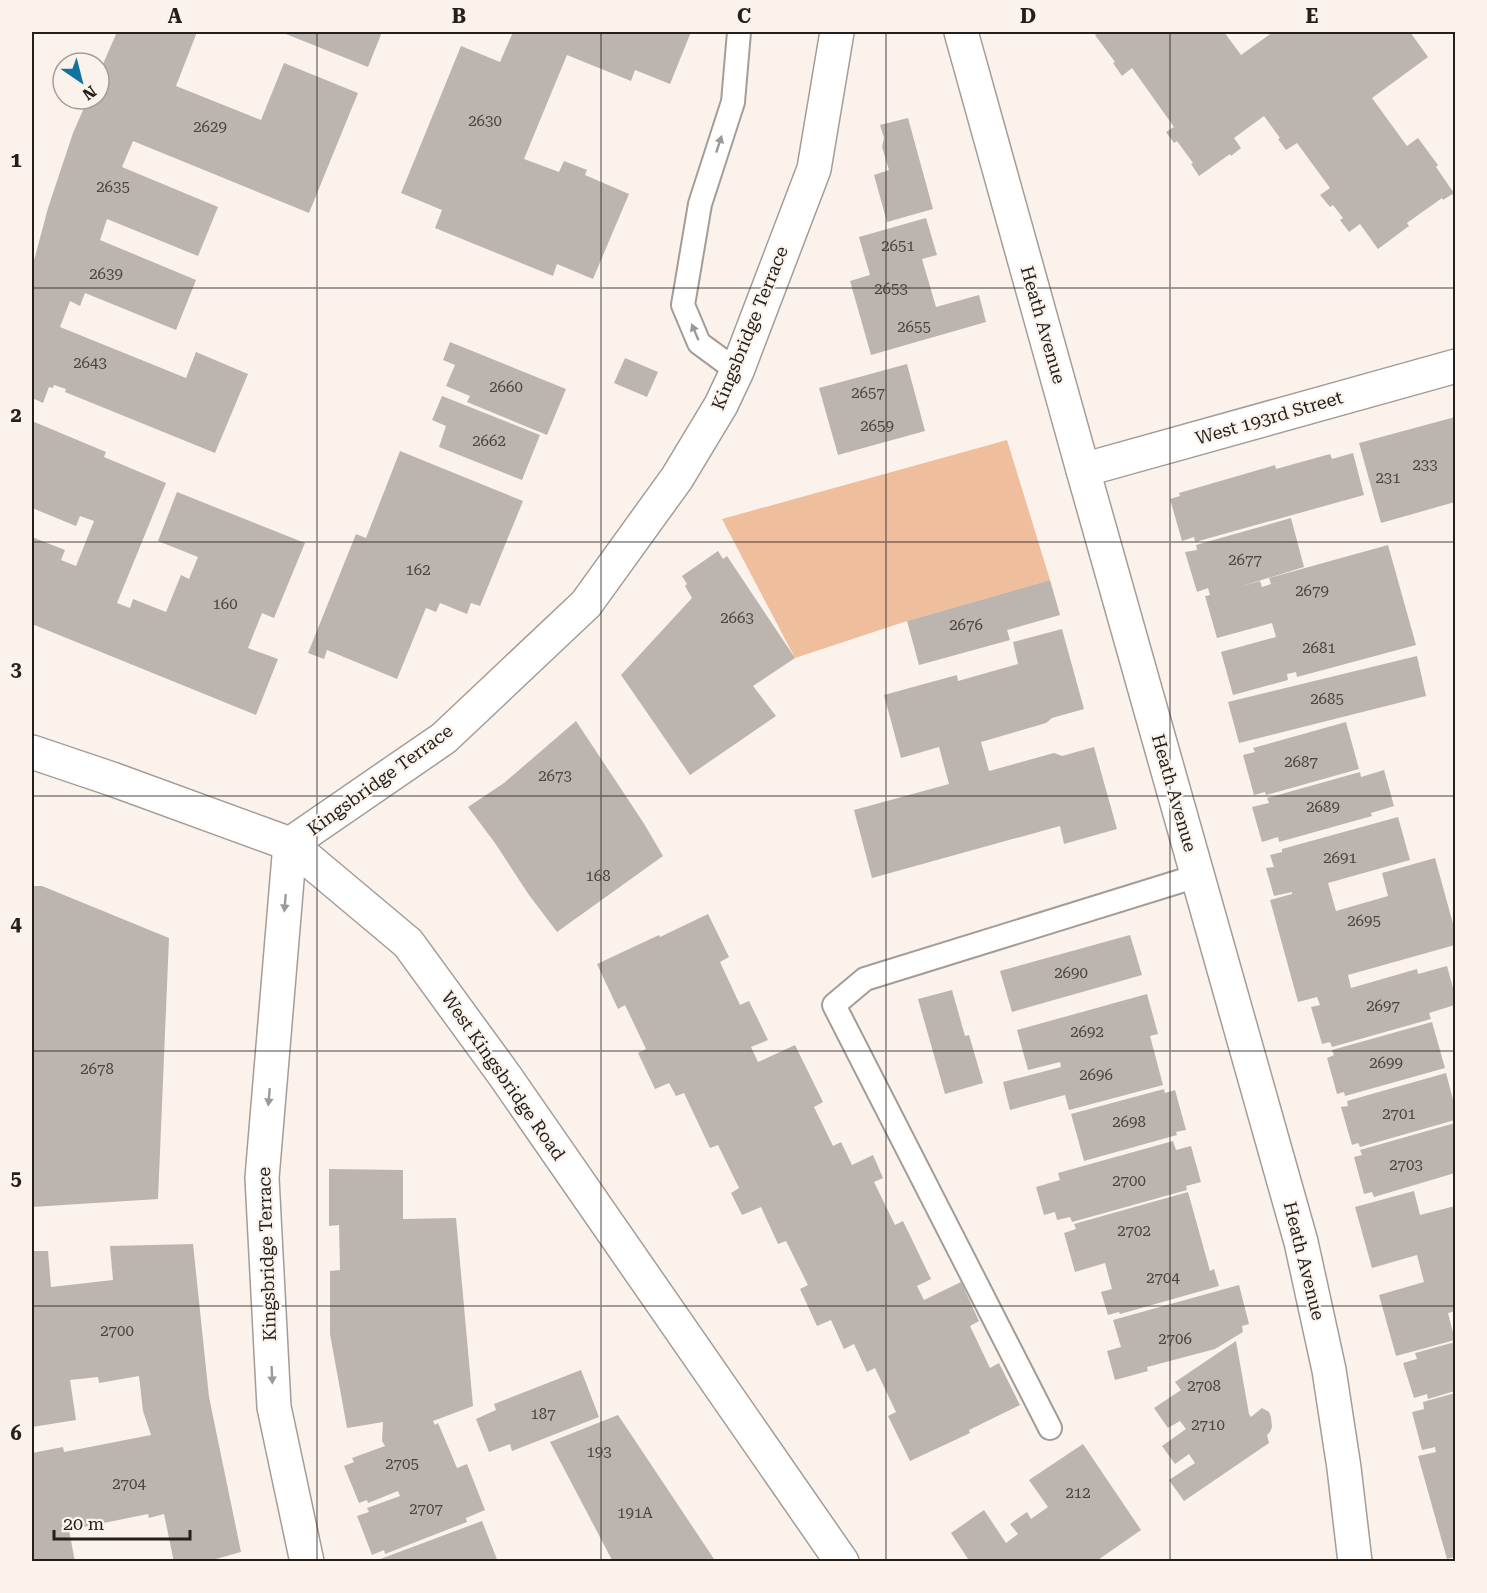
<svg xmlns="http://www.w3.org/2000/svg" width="1487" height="1593" font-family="'Roboto Serif',serif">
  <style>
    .green { fill: #efbe9c }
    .building { fill: #bcb4ae }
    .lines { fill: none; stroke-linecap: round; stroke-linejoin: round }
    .lane-casing { stroke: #a49c97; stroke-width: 26 }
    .street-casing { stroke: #a49c97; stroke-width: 36 }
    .secondary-casing { stroke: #a49c97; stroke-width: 36 }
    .lane { stroke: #fff; stroke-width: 22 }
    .street { stroke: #fff; stroke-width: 33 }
    .secondary { stroke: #fff; stroke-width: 33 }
    .oneway { fill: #9c9a99 }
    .grid { fill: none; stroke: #221f1d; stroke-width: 1.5; stroke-opacity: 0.55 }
    .labels { text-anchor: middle; stroke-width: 4.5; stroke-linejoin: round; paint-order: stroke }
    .number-label { font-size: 15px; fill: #484441 }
    .street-label { font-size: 18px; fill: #221f1d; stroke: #fbf2ec }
    .neatline { fill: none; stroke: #221f1d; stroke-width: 2 }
    .grid-label { font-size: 20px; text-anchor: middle; font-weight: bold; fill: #221f1d }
  </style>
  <rect width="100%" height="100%" fill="#fbf2ec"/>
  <polygon class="green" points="1007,440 1050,580 907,621 795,658 722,519"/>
  <g class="building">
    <polygon points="117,32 197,32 176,86 261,120 284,63 358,93 309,213 133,141 122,167 218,207 198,256 107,219 100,240 196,280 176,330 85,293 80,306 70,301 60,327 186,378 196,352 248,374 215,453 65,392 66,389 54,385 53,388 49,387 43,403 32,398 32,268 48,208 73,133 88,99 99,99 99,73"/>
    <polygon points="281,32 382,32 368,67"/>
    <polygon points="513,32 691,32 670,84 635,70 631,81 567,55 524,159 559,172 564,161 587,170 585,175 629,194 593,279 557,264 553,276 435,228 442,210 401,193 461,46 500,62"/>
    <polygon points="1100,32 1224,32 1241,55 1273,32 1410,32 1428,57 1372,98 1407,146 1418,138 1438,165 1436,167 1454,193 1443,200 1442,198 1407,223 1409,226 1378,249 1360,224 1349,232 1340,220 1343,218 1333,205 1330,207 1320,195 1330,188 1297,143 1286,150 1278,139 1280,138 1264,116 1234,138 1241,148 1231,156 1230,154 1199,176 1191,164 1193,163 1177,141 1174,143 1166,132 1174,127 1132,68 1122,76 1113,63 1115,62 1095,35"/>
    <polygon points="908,118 933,209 887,222 874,175 889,170 882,147 884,138 880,125"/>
    <polygon points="926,218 937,255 922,259 936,307 979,295 986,322 871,355 850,281 870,275 859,237"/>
    <polygon points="450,342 566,389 547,435 467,402 470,396 446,386 455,365 443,360"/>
    <polygon points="625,358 658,372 647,397 614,383"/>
    <polygon points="907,364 925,431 838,455 819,388"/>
    <polygon points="442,396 540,435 522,480 439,447 446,426 432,420"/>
    <polygon points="1455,417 1455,502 1381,523 1359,443"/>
    <polygon points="32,421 106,452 104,457 166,483 117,603 130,608 133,599 166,612 181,575 189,579 198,557 158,541 177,492 305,543 274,618 262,613 248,648 278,659 256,715 32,624 32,537 65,550 61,560 76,566 94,521 80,516 76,526 32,508"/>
    <polygon points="400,451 523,501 480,606 471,603 467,614 440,603 436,612 426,608 397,679 327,650 324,659 308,653 356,534 366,538"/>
    <polygon points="1353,453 1364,495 1195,542 1194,537 1182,541 1170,499 1180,496 1179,493 1275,465 1276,469 1330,454 1332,459"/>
    <polygon points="1291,518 1304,567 1239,587 1260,581 1262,587 1271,584 1269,578 1388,545 1416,645 1297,677 1296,672 1287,674 1288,680 1233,695 1221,652 1276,637 1272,623 1217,638 1205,596 1210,595 1208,588 1197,592 1185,552 1197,550 1196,545"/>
    <polygon points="718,551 723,559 727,556 795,658 753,686 776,716 690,775 621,675 692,598 685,586 687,584 682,576"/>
    <polygon points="1050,580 1060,615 1007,630 1010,640 919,665 907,621"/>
    <polygon points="1062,629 1084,709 1052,718 1046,723 981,742 989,771 1054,753 1062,756 1094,747 1117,829 1064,844 1060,826 872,878 854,810 949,784 939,747 901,758 884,695 957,675 958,681 1018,664 1013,642"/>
    <polygon points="1417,656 1426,696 1239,743 1228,702"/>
    <polygon points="576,721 643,822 663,856 557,932 529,895 495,843 468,807 504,783"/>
    <polygon points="1346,722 1359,769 1266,795 1265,792 1254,795 1243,755 1255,752 1253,748"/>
    <polygon points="1384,770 1394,806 1371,813 1372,816 1279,842 1278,837 1262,842 1252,807 1269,803 1267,798 1360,772 1361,777"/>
    <polygon points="1398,817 1410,860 1328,883 1336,911 1388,896 1382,873 1435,858 1455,931 1455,945 1348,975 1351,988 1417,969 1418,974 1447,966 1455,995 1455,1005 1429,1013 1431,1019 1332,1047 1330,1042 1322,1044 1311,1007 1320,1005 1317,997 1298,1002 1270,900 1292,894 1292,892 1274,896 1266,868 1274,867 1270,855 1282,852 1282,849"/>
    <polygon points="32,886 42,886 169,938 158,1199 32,1207"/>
    <polygon points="708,914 729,957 720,962 740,1005 749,1001 768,1040 751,1047 758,1062 795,1045 823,1102 814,1107 833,1146 841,1142 852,1165 873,1155 883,1178 874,1182 895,1225 903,1221 931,1279 917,1286 924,1300 961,1282 979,1321 970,1326 990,1368 999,1363 1020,1405 969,1430 970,1433 910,1461 888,1416 896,1412 875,1368 867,1372 854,1344 844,1349 831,1320 817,1326 800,1289 808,1285 786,1241 778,1244 761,1207 742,1215 731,1193 739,1188 718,1145 710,1148 684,1093 676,1096 669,1083 655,1089 638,1053 646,1049 625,1005 618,1009 597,964 659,935 660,937"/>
    <polygon points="1130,935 1142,975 1012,1012 1000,971"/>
    <polygon points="952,990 965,1036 969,1035 983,1083 945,1094 918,999"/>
    <polygon points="1147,994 1158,1034 1150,1036 1163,1085 1069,1110 1065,1095 1010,1110 1003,1082 1061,1067 1060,1062 1028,1070 1017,1030"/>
    <polygon points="1432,1022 1445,1068 1345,1096 1344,1092 1337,1094 1327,1058 1334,1055 1332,1050"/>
    <polygon points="1446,1073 1455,1107 1455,1120 1360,1147 1358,1143 1352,1145 1341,1107 1348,1106 1347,1101"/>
    <polygon points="1164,1089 1165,1093 1175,1090 1186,1130 1176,1132 1177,1135 1084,1161 1071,1114"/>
    <polygon points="1455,1123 1455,1173 1374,1197 1372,1192 1364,1194 1354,1157 1362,1155 1360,1150"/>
    <polygon points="1173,1141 1176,1150 1191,1146 1201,1182 1186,1186 1187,1190 1072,1222 1070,1217 1057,1220 1055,1212 1044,1215 1036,1187 1060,1180 1058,1173"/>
    <polygon points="329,1169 403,1170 403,1219 456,1218 473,1406 433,1421 435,1425 438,1423 457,1468 467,1464 485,1510 466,1518 467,1522 385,1554 384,1550 372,1555 357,1516 369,1512 367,1508 400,1496 398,1491 368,1503 367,1500 359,1503 344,1466 354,1462 352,1458 385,1446 382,1441 383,1422 347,1428 330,1334 330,1271 340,1270 339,1225 329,1226"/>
    <polygon points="1414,1191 1420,1215 1455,1206 1455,1311 1448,1313 1455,1340 1396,1356 1379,1295 1424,1282 1417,1255 1372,1268 1355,1207"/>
    <polygon points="1188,1192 1210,1271 1214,1269 1219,1286 1120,1314 1119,1312 1108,1315 1101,1292 1112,1289 1105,1263 1075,1272 1064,1233 1076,1229 1074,1224"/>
    <polygon points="193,1244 209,1397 241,1552 205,1562 174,1562 164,1514 149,1518 148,1514 69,1530 75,1562 32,1562 32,1453 63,1447 64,1452 151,1435 143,1411 139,1376 99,1383 98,1377 70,1380 76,1420 32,1427 32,1251 48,1251 51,1287 113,1280 110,1246"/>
    <polygon points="1239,1285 1249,1324 1242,1326 1243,1332 1215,1349 1147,1367 1148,1371 1115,1380 1107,1351 1121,1347 1113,1320"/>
    <polygon points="1236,1341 1249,1414 1251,1417 1262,1408 1269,1412 1271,1417 1272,1427 1270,1432 1267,1435 1269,1443 1184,1501 1169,1480 1195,1463 1189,1454 1175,1464 1162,1446 1186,1429 1180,1421 1168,1428 1154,1408 1181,1390 1175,1382"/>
    <polygon points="1455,1342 1455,1391 1428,1399 1427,1394 1414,1398 1403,1363 1417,1359 1415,1353"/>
    <polygon points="581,1370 599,1417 512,1451 510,1444 489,1452 476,1419 496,1410 494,1404"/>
    <polygon points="1455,1393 1455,1557 1447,1559 1418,1456 1436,1452 1435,1447 1422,1450 1412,1412 1424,1409 1423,1402"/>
    <polygon points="618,1415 716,1562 613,1562 550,1442"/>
    <polygon points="1083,1444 1141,1530 1095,1562 970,1562 951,1533 984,1510 1006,1543 1018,1534 1010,1524 1027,1512 1031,1519 1048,1507 1029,1480"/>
    <polygon points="482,1521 498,1562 375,1562 375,1561"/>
  </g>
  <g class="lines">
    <g class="lane-casing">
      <g id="lane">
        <polyline points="737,371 699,343 683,305 700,204 733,102 739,32"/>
        <polyline points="1050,1428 834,1005 865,979 1197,876"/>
      </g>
    </g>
    <g class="street-casing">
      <g id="street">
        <polyline points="961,32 1083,470 1301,1242 1329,1370 1344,1468 1355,1562"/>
        <polyline points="1083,470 1456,366"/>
        <polyline points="307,1562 274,1407 262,1178 290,844 444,738 586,604 677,478 721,405 737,371 814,169 837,32"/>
      </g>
    </g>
    <g class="secondary-casing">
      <polyline id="secondary" points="32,752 112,779 290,844 408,943 505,1076 842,1562"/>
    </g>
    <use href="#lane" class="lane"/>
    <use href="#street" class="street"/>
    <use href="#secondary" class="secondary"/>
  </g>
  <defs><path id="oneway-solid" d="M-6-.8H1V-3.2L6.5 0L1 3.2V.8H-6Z" transform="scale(1.5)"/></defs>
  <g class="oneway">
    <use href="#oneway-solid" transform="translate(719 144) rotate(-72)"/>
    <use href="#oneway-solid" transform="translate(695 332) rotate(-113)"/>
    <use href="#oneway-solid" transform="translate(285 903) rotate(95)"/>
    <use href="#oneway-solid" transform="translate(269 1097) rotate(95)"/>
    <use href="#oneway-solid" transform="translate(272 1375) rotate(87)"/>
  </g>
  <path class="grid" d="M 317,32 L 317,1562M 601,32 L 601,1562M 886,32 L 886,1562M 1170,32 L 1170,1562M 32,288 L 1456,288M 32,542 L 1456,542M 32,796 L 1456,796M 32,1051 L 1456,1051M 32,1306 L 1456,1306"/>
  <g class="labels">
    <g class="number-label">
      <text x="485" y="126">2630</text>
      <text x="210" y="132">2629</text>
      <text x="113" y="192">2635</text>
      <text x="898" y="251">2651</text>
      <text x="106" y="279">2639</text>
      <text x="891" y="294">2653</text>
      <text x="914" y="332">2655</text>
      <text x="90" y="368">2643</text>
      <text x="506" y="392">2660</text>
      <text x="868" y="398">2657</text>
      <text x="877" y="431">2659</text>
      <text x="489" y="446">2662</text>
      <text x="1425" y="470">233</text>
      <text x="1388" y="483">231</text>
      <text x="1245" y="565">2677</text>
      <text x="418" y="575">162</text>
      <text x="1312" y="596">2679</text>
      <text x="225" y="609">160</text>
      <text x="737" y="623">2663</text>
      <text x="966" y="630">2676</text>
      <text x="1319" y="653">2681</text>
      <text x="1327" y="704">2685</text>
      <text x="1301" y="767">2687</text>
      <text x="555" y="781">2673</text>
      <text x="1323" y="812">2689</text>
      <text x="1340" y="863">2691</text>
      <text x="598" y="881">168</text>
      <text x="1364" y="926">2695</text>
      <text x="1071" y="978">2690</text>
      <text x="1383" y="1011">2697</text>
      <text x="1087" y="1037">2692</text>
      <text x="1386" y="1068">2699</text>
      <text x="97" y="1074">2678</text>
      <text x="1096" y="1080">2696</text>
      <text x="1399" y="1119">2701</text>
      <text x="1129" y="1127">2698</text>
      <text x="1406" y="1170">2703</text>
      <text x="1129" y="1186">2700</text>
      <text x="1134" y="1236">2702</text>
      <text x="1163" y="1283">2704</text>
      <text x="117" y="1336">2700</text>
      <text x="1175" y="1344">2706</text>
      <text x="1204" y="1391">2708</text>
      <text x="543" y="1419">187</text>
      <text x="1208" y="1430">2710</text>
      <text x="599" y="1457">193</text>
      <text x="402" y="1469">2705</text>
      <text x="129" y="1489">2704</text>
      <text x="1078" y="1498">212</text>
      <text x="426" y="1514">2707</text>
      <text x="635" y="1518">191A</text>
    </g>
    <g class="street-label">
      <text transform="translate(1043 325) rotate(74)" y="6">Heath Avenue</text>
      <text transform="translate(750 328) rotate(-68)" y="6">Kingsbridge Terrace</text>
      <text transform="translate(1269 418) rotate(-16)" y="6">West 193rd Street</text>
      <text transform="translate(380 780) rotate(-36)" y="6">Kingsbridge Terrace</text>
      <text transform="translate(1174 793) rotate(74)" y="6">Heath Avenue</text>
      <text transform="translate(503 1076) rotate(55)" y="6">West Kingsbridge Road</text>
      <text transform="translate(267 1254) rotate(-92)" y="6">Kingsbridge Terrace</text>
      <text transform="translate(1304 1261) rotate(76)" y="6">Heath Avenue</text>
    </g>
  </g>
  <rect width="1487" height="1593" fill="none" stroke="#fbf2ec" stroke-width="66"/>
  <g transform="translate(81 81) rotate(145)"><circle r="28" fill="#fbf2ec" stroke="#a49e99" stroke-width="1.5"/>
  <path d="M0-4.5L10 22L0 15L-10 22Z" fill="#0f729f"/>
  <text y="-9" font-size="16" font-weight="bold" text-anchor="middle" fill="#221f1d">N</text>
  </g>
  <path d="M54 1530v9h136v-9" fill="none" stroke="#221f1d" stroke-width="3"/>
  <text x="63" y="1530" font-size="18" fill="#221f1d" stroke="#fbf2ec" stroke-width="4.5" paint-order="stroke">20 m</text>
  <rect x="33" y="33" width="1421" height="1527" class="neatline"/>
  <g class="grid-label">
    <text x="175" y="23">A</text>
    <text x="459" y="23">B</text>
    <text x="744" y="23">C</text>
    <text x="1028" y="23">D</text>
    <text x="1312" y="23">E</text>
    <text x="16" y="167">1</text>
    <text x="16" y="422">2</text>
    <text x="16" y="676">3</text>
    <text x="16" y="931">4</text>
    <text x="16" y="1185">5</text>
    <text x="16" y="1440">6</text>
  </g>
</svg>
